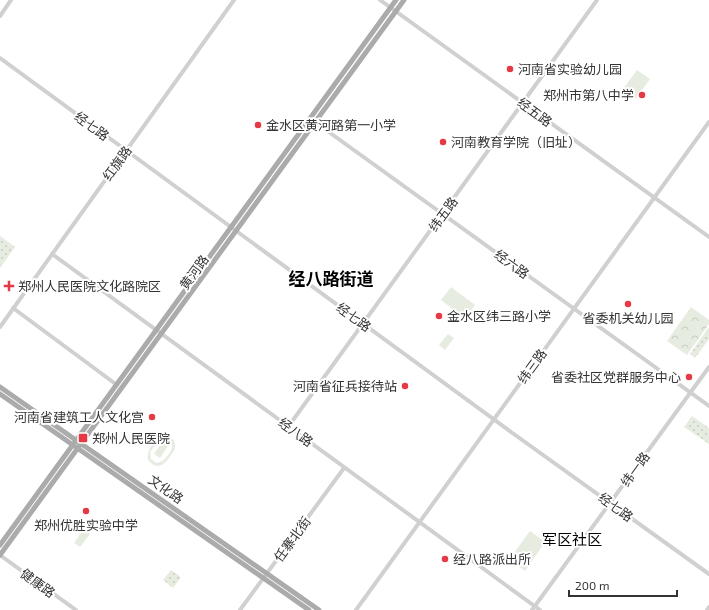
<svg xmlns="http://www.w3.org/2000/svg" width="709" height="610" font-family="'Exo 2','Noto Sans SC',sans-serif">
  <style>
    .grass { fill: url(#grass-dots) }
    .park { fill: url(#park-crowns) }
    .pitch { fill: #e6ecdf; fill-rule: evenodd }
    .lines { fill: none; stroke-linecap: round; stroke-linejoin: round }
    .minor { stroke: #d0d0d0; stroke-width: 4 }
    .major { stroke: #ababab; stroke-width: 5 }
    .poi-dot { fill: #e63946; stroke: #fff; stroke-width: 1.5 }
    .labels { text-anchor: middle; stroke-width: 4; stroke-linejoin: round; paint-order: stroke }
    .poi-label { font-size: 13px; fill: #333; stroke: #fff; text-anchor: start }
    .street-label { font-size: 13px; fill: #333; stroke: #fff }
    .quarter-label { font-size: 15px; fill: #000; stroke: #fff }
    .district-label { font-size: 17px; font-weight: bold; fill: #000; stroke: #fff }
  </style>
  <defs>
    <pattern id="grass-dots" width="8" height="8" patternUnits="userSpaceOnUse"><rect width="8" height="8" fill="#e6ecdf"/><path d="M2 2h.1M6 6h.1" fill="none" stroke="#c6cbc0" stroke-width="1.8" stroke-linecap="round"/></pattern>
    <pattern id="park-crowns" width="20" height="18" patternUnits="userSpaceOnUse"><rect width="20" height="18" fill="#e6ecdf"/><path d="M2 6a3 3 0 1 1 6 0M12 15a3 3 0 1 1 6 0" fill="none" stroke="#c6cbc0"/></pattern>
  </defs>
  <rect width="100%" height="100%" fill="#fff"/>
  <g class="grass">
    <polygon points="0,236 15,247 0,268"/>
    <polygon points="709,327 709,339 695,358 690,354"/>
    <polygon points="692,416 709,428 709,444 684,427"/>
    <polygon points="171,570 181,577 173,588 163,580"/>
  </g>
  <polygon class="park" points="691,307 709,320 709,324 687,355 667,341"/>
  <g class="pitch">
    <polygon points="637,70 650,79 636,99 623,89"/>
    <polygon points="451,287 475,305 465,318 441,300"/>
    <polygon points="448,334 454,338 445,350 439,345"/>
    <path d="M 164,435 C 172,436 176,441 175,449 C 169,458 160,475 148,460 C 146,451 155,437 164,435 ZM 163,438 L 170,440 C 176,448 168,455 163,461 L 156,463 L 151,459 L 150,452 L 160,439 Z"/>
    <polygon points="162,442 168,446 160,458 154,454"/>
    <polygon points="84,529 90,534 80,547 74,543"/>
    <polygon points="530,531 545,542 525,571 509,560"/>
  </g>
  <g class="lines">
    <g class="minor">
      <polyline points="380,0 709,237"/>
      <polyline points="0,16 11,0"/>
      <polyline points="0,58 511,432 709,574"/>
      <polyline points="315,122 709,406"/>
      <polyline points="52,254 540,610"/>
      <polyline points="13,308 117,385"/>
      <polyline points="0,327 234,0"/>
      <polyline points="288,427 597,0"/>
      <polyline points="0,555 76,610"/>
      <polyline points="240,610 344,468"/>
      <polyline points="356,610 709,122"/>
      <polyline points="532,610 709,367"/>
      <polyline points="707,610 709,607"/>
    </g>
    <g class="major">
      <polyline points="0,387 319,610"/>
      <polyline points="0,394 309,610"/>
      <polyline points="0,545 396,0"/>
      <polyline points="0,555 404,0"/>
    </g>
  </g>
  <g class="poi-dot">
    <circle cx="510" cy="69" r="4"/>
    <circle cx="642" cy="95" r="4"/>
    <circle cx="258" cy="125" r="4"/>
    <circle cx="443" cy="142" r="4"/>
    <path d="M7 280h4v4h4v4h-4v4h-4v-4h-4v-4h4z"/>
    <circle cx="628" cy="304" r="4"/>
    <circle cx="439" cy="316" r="4"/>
    <circle cx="689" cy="377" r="4"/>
    <circle cx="405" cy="386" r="4"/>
    <circle cx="152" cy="417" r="4"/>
    <rect x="78" y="433" width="10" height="10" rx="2"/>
    <circle cx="86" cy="511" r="4"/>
    <circle cx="445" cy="559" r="4"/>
  </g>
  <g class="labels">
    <g class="poi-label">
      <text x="518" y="74">河南省实验幼儿园</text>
      <text x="634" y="100" text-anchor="end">郑州市第八中学</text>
      <text x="266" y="130">金水区黄河路第一小学</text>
      <text x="451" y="147">河南教育学院（旧址）</text>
      <text x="18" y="291">郑州人民医院文化路院区</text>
      <text x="447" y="321">金水区纬三路小学</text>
      <text x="628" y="323" text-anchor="middle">省委机关幼儿园</text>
      <text x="681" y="382" text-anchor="end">省委社区党群服务中心</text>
      <text x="397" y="391" text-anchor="end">河南省征兵接待站</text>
      <text x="144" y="422" text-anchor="end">河南省建筑工人文化宫</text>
      <text x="92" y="443">郑州人民医院</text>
      <text x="86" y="530" text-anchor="middle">郑州优胜实验中学</text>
      <text x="453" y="564">经八路派出所</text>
    </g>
    <g class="street-label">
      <text transform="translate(535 112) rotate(36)" y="5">经五路</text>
      <text transform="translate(92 126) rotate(36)" y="5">经七路</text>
      <text transform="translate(117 163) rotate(-54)" y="5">红旗路</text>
      <text transform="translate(443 214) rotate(-54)" y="5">纬五路</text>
      <text transform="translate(512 264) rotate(36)" y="5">经六路</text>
      <text transform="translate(194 272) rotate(-54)" y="5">黄河路</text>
      <text transform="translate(354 317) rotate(36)" y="5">经七路</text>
      <text transform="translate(532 366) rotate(-54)" y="5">纬三路</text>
      <text transform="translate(296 432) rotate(36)" y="5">经八路</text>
      <text transform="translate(635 469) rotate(-54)" y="5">纬一路</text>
      <text transform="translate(166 489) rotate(35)" y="5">文化路</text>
      <text transform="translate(616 507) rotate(36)" y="5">经七路</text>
      <text transform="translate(292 539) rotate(-54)" y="5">任寨北街</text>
      <text transform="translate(38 583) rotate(36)" y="5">健康路</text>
    </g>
    <g class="quarter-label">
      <text x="572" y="545">军区社区</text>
    </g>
    <g class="district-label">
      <text x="331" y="285">经八路街道</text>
    </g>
  </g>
  <path d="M569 590v6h108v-6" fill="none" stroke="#333333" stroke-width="2"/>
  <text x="575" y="590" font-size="12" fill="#333333" stroke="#ffffff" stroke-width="3" paint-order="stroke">200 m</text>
</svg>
